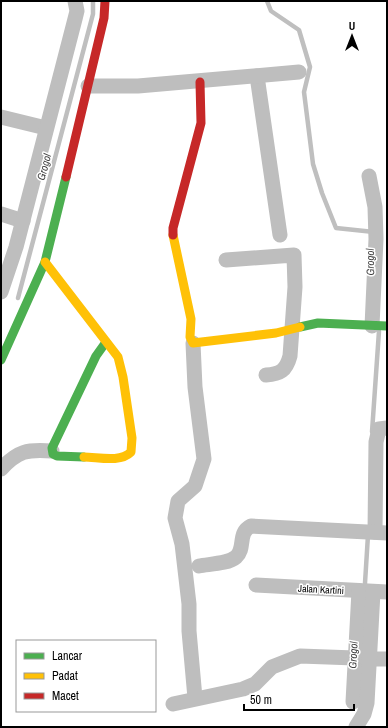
<svg xmlns="http://www.w3.org/2000/svg" width="388" height="728" font-family="'Archivo Narrow',sans-serif">
  <style>
    .lines { fill: none; stroke-linecap: round; stroke-linejoin: round }
    .stream { stroke: #bfbfbf; stroke-width: 4.5 }
    .street { stroke: #bebebe; stroke-width: 15 }
    .fast { stroke: #4caf50; stroke-width: 9 }
    .slow { stroke: #ffc107; stroke-width: 9 }
    .jam { stroke: #c62828; stroke-width: 9 }
    .labels { text-anchor: middle; stroke-width: 3; stroke-linejoin: round; paint-order: stroke }
    .street-label { font-size: 10px; fill: #000; stroke: #fff }
    .water-label { font-size: 11px; font-style: italic; fill: #444; stroke: #fff }
  </style>
  <rect width="100%" height="100%" fill="#fff"/>
  <g class="lines">
    <g class="stream">
      <polyline points="267,1 271,11 299,30 310,67 304,92 313,164 322,193 336,228 374,232"/>
      <polyline points="18,298 93,14 93,1"/>
      <polyline points="372,432 379,331"/>
      <polyline points="365,583 368,535"/>
    </g>
    <g class="street">
      <polyline points="257,76 280,235"/>
      <polyline points="88,86 138,86 299,72"/>
      <polyline points="1,117 46,128"/>
      <polyline points="369,176 375,207 376,239 372,326"/>
      <polyline points="1,214 23,221"/>
      <path d="M 226,260 L 294,255 L 295,287 L 290,356 C 286,371 280,374 266,375"/>
      <polyline points="1,292 16,247 75,19 77,11 75,1"/>
      <polyline points="193,343 195,387 204,459 195,486 178,501 175,518 182,544 189,604 189,631 195,698"/>
      <path d="M 1,469 C 18,451 27,449 52,451"/>
      <polyline points="375,532 376,442 379,429 387,428"/>
      <path d="M 199,566 C 209,564 228,564 236,557 C 246,548 237,533 251,526 L 387,533"/>
      <polyline points="256,585 387,592"/>
      <polyline points="370,659 387,659"/>
      <polyline points="353,702 359,591"/>
      <polyline points="173,704 243,689 255,684 272,667 300,656 355,658"/>
      <polyline points="356,727 364,714 367,703 373,592"/>
    </g>
    <g class="fast">
      <polyline points="300,327 318,323 387,326"/>
      <polyline points="1,360 45,262 66,177"/>
      <polyline points="84,457 57,456 53,454 52,448 96,356 106,342"/>
    </g>
    <g class="slow">
      <polyline points="173,235 191,319 190,337 193,343 276,333 300,327"/>
      <path d="M 45,262 L 118,357 L 123,377 L 132,438 L 131,452 C 120,463 98,457 84,457"/>
    </g>
    <g class="jam">
      <polyline points="66,177 104,18 105,1"/>
      <polyline points="173,235 173,228 201,123 200,82"/>
    </g>
  </g>
  <g class="labels">
    <g class="street-label">
      <text transform="translate(321 589) rotate(3)" y="4">Jalan Kartini</text>
    </g>
    <g class="water-label">
      <text transform="translate(44 167) rotate(-75)" y="4">Grogol</text>
      <text transform="translate(370 262) rotate(-91)" y="4">Grogol</text>
      <text transform="translate(353 655) rotate(-87)" y="4">Grogol</text>
    </g>
  </g>
  <rect width="388" height="728" fill="none" stroke="#000000" stroke-width="4"/>
  <rect x="16" y="640" width="140" height="72" fill="#ffffff" stroke="#999999"/>
  <rect x="24" y="653" width="20" height="6" fill="#4caf50" stroke="#999999"/>
  <text x="52" y="660" font-size="12" fill="#000000">Lancar</text>
  <rect x="24" y="673" width="20" height="6" fill="#ffc107" stroke="#999999"/>
  <text x="52" y="680" font-size="12" fill="#000000">Padat</text>
  <rect x="24" y="693" width="20" height="6" fill="#c62828" stroke="#999999"/>
  <text x="52" y="700" font-size="12" fill="#000000">Macet</text>
  <g transform="translate(352 36)" stroke="#ffffff" stroke-width="3" paint-order="stroke">
  <path d="M0-3L7 15L0 10L-7 15Z" fill="#000000"/>
  <text y="-6" font-size="11" font-weight="bold" text-anchor="middle" fill="#000000">U</text>
  </g>
  <path d="M244 704v6h110v-6" fill="none" stroke="#000000" stroke-width="2"/>
  <text x="250" y="704" font-size="12" fill="#000000" stroke="#ffffff" stroke-width="3" paint-order="stroke">50 m</text>
</svg>
